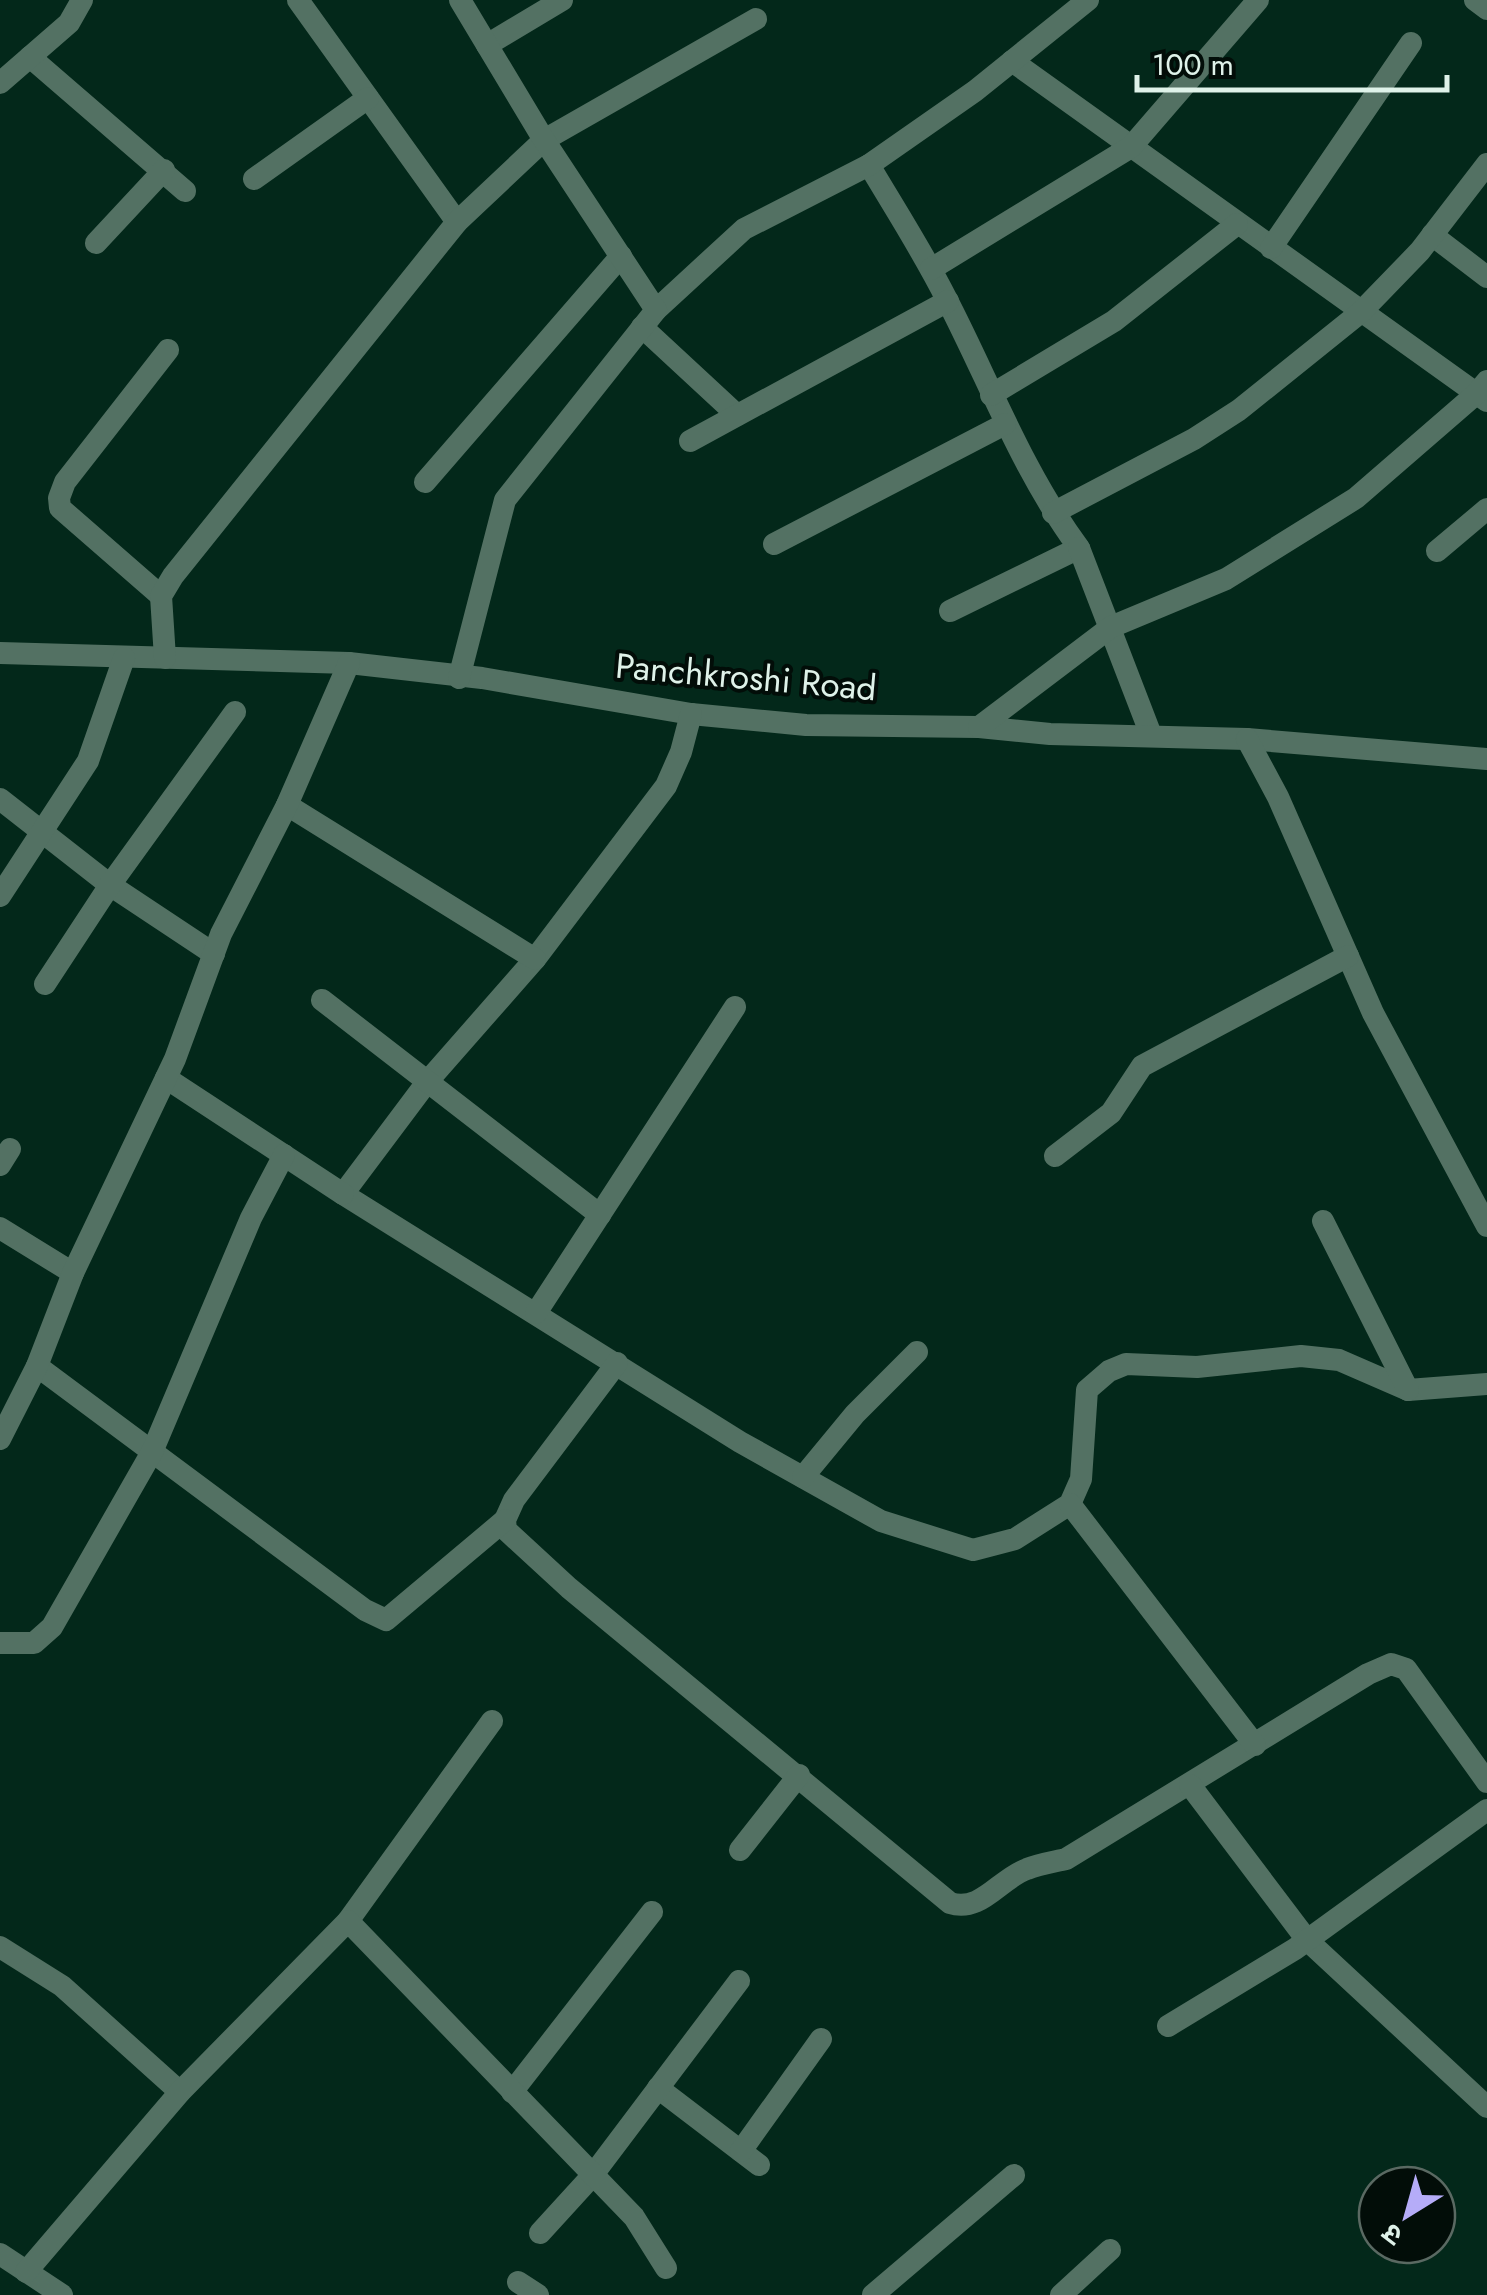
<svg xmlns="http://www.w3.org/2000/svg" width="1487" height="2295" font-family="Jost,'Noto Sans Devanagari',sans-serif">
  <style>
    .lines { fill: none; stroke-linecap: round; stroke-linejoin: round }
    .minor { stroke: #537163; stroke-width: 22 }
    .labels { text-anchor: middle; stroke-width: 8; stroke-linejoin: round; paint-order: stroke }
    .street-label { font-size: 35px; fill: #dff2e9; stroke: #020d08 }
  </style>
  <rect width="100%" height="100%" fill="#03281a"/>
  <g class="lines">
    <g class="minor">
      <polyline points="298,0 457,222"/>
      <polyline points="1475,0 1487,9"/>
      <polyline points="487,45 562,0"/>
      <polyline points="30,57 185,191"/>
      <polyline points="1012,61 1487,401"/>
      <polyline points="0,83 69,23 82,0"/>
      <path d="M 869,165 C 895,209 923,252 946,298 C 990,383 1022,471 1079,548 L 950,611"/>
      <polyline points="254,179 368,98"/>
      <polyline points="1432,235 1487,277"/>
      <polyline points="96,243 164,170"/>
      <polyline points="1271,248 1411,43"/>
      <polyline points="931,269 1131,147 1258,0"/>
      <polyline points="656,310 744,229 869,165 975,91 1088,0"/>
      <polyline points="642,327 737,415"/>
      <polyline points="991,395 1114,321 1237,224"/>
      <polyline points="690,441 948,301"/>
      <polyline points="425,482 621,256"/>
      <polyline points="1053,513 1194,439 1239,410 1361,312 1420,251 1487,164"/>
      <polyline points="774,544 1005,424"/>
      <polyline points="1079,548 1151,735"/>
      <polyline points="1437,551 1487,509"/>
      <polyline points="161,596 60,508 59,498 65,482 168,350"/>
      <polyline points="0,653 349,663 482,678 691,714 806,725 979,727 1050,734 1247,739 1487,759"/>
      <polyline points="165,658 161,596 173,576 457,222 544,140 756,19"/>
      <polyline points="459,678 505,500 656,310 544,140 460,0"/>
      <polyline points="691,714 681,752 666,786 535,959 427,1082 343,1194 740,1442 881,1521 973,1550 1015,1539 1070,1504 1081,1479 1087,1390 1109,1371 1126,1364 1197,1367 1301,1356 1339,1360 1408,1390 1487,1384"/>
      <polyline points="979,727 1111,627 1226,579 1356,498 1476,394 1487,381"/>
      <polyline points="1247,739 1278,797 1373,1013 1487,1226"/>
      <polyline points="0,799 110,885 214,954"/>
      <polyline points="287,805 535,959"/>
      <polyline points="0,896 88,761 124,658"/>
      <polyline points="45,984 110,885 235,712"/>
      <polyline points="322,1000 600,1215"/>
      <polyline points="166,1078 343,1194"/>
      <polyline points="1055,1156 1111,1113 1142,1066 1348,956"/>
      <polyline points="0,1165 10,1149"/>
      <polyline points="1323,1221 1408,1390"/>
      <polyline points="0,1228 73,1273"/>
      <polyline points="536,1313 735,1007"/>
      <path d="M 617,1363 L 514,1500 L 505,1520 L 506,1530 L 569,1588 L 950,1903 C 981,1913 999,1879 1027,1869 C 1039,1864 1053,1862 1066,1859 L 1368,1674 L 1391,1664 L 1406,1669 L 1487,1782"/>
      <polyline points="37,1366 365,1610 386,1620 505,1520"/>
      <polyline points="0,1439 37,1366 73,1273 175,1059 221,934 287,805 349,663"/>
      <polyline points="803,1477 855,1414 917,1352"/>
      <polyline points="1070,1504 1255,1745"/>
      <polyline points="0,1643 34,1643 52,1627 152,1452 251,1218 284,1155"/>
      <polyline points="1190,1785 1307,1940 1487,2107"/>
      <polyline points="740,1850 799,1775"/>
      <polyline points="348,1921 492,1721"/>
      <polyline points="0,1947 62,1986 180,2092"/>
      <polyline points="1168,2026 1295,1949 1487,1810"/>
      <polyline points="658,2088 759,2165"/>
      <polyline points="512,2092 652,1912"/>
      <polyline points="741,2151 821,2039"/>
      <polyline points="540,2233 592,2176 739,1981"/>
      <polyline points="0,2254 62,2295"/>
      <polyline points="26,2272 180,2092 348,1921 634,2217 666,2268"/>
      <polyline points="518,2282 538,2295"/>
      <polyline points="873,2295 1014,2175"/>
      <polyline points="1061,2295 1110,2250"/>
    </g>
  </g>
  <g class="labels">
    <g class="street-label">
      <text transform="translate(746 677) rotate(5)" y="12">Panchkroshi Road</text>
    </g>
  </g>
  <g transform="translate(1407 2215) rotate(217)"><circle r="48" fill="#020d08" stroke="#5a6962" stroke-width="2.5"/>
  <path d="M0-8L18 38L0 25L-18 38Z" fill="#b5acf8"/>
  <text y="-15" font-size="28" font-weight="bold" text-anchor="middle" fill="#dff2e9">उ</text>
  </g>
  <path d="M1137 75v15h310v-15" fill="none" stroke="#dff2e9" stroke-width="5"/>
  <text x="1152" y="75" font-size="30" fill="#dff2e9" stroke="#020d08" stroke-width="8" paint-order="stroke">100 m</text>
</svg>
